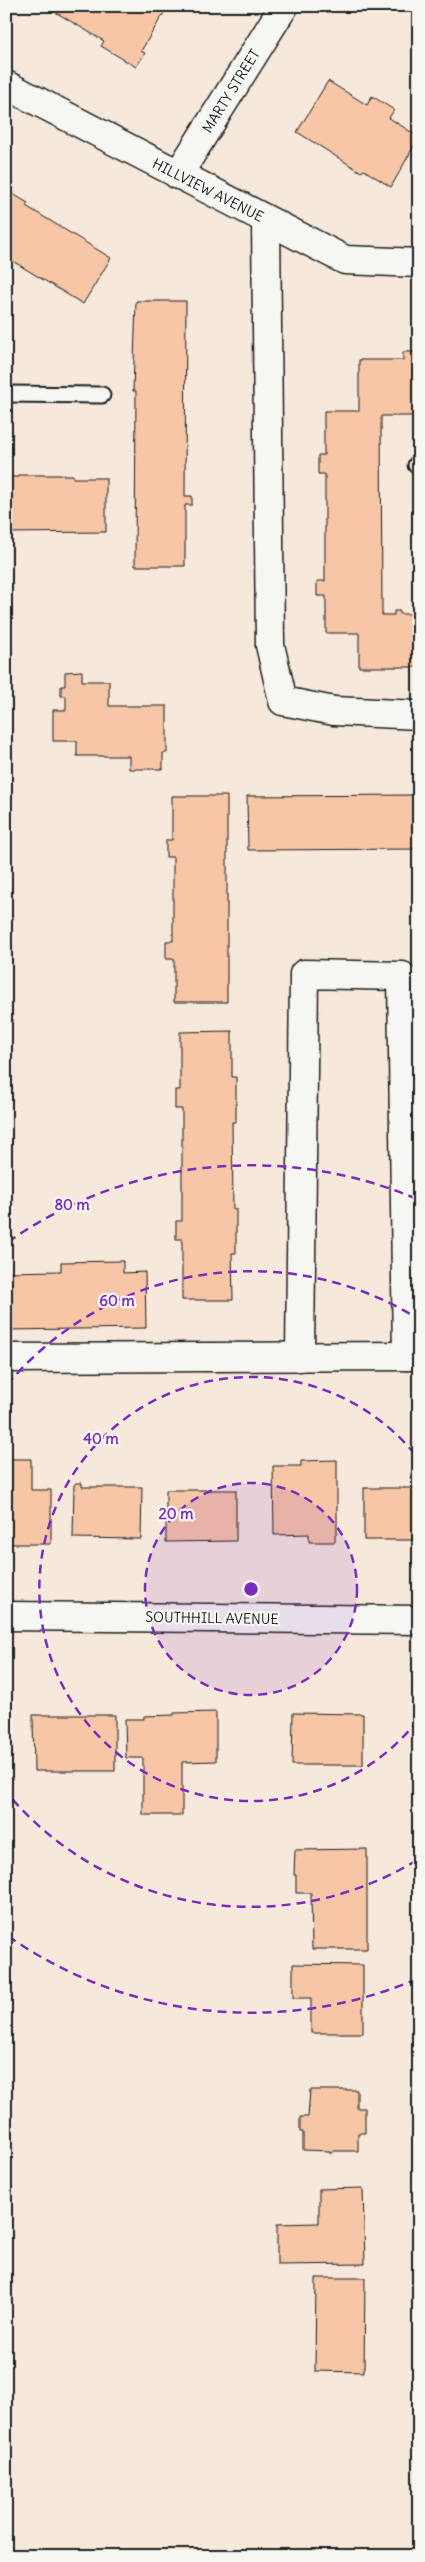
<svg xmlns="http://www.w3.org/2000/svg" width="425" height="2562" font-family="Delius,sans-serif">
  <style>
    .building { fill: #f6c6a6; stroke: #1c1c1c }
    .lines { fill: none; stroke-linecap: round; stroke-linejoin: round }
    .service-casing { stroke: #1c1c1c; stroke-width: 19 }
    .minor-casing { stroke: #1c1c1c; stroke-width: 31 }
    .service { stroke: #f6f6f2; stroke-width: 15 }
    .minor { stroke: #f6f6f2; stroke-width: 28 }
    .ring { fill: none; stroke: #7b2cbf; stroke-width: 2.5; stroke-dasharray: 9 6 }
    .labels { text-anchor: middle; stroke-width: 4.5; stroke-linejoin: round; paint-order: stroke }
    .street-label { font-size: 14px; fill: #1c1c1c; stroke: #f6f6f2 }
    .centre { fill: #7b2cbf; stroke: #f6f6f2; stroke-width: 2.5 }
    .ring-label { font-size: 15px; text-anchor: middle; font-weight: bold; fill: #7b2cbf; stroke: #f6f6f2; stroke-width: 4.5; stroke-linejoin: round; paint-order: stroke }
  </style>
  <rect width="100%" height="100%" fill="#f6e8db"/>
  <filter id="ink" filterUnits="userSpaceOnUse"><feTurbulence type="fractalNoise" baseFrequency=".02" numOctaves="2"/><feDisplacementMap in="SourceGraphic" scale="10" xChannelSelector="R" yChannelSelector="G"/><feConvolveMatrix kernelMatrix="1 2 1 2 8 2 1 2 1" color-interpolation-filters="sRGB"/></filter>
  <g filter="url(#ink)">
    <g class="building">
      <polygon points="45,6 168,6 141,51 145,53 136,67 101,46 104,41"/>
      <polygon points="328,81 367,105 372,96 394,110 389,118 419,137 391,187 364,170 361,172 297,132"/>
      <polygon points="6,190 28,203 26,206 111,258 83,304 6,257"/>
      <polygon points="136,301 186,301 185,496 192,496 192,505 185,505 185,566 135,566 136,391 133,391"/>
      <polygon points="403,352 419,352 419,416 381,416 382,615 394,615 394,611 400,611 400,614 412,614 412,610 418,610 419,667 359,667 359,633 326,633 326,596 317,596 317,581 325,581 325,474 318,474 318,455 324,455 324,411 359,411 359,360 403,360"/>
      <polygon points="19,475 73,475 73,478 106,478 106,532 6,533 6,477 19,477"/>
      <polygon points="82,671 82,681 109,681 109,706 167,706 167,753 163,753 163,769 129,769 129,756 77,756 77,741 53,741 53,710 66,710 66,696 61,696 61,686 65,686 65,672"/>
      <polygon points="419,795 419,849 248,850 247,796"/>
      <polygon points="172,796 227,796 227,1002 174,1002 174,959 166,959 166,941 173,941 173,857 166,857 166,840 172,840"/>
      <polygon points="232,1031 232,1077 236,1077 236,1122 232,1122 233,1209 236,1209 236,1253 232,1253 233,1300 182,1300 182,1239 176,1239 176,1221 182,1221 182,1109 175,1109 175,1090 180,1090 180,1032"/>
      <polygon points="123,1261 123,1273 145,1272 146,1328 6,1330 6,1272 61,1271 61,1262"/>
      <polygon points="6,1459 31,1459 31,1490 51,1490 51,1544 6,1544"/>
      <polygon points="337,1460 337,1534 335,1534 335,1542 309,1542 309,1534 274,1535 273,1466 301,1466 301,1461"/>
      <polygon points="76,1483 82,1483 82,1487 142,1487 141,1539 73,1538 74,1485"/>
      <rect x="364" y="1488" width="55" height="52"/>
      <polygon points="166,1490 236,1490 236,1541 166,1542"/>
      <polygon points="216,1712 216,1761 182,1762 182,1815 143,1815 143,1758 126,1758 125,1719 144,1719 144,1716 174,1715 174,1713"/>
      <polygon points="293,1713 363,1714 363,1765 292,1765"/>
      <polygon points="33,1715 115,1715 115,1771 34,1771"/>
      <polygon points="367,1849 367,1949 312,1949 311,1893 296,1893 296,1875 294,1875 295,1850"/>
      <polygon points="293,1964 363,1965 363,2033 311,2033 311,1998 293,1998"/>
      <polygon points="310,2090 357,2090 357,2108 365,2108 365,2133 358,2133 358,2151 333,2151 333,2153 330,2153 330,2151 303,2150 303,2132 300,2132 300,2117 308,2117"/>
      <polygon points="363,2188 365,2264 277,2265 277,2224 319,2223 319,2189"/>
      <polygon points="316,2278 365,2278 364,2372 315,2371"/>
    </g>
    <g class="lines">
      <g class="service-casing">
        <g id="service">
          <polyline points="6,394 102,395"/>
          <polyline points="416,465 419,465"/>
        </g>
      </g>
      <g class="minor-casing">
        <g id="minor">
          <polyline points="6,85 345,260 419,263"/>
          <polyline points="178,175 284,6"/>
          <polyline points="266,220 270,645 283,701 334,711 419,715"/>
          <polyline points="300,1357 304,974 402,976 407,1356"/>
          <polyline points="6,1358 419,1356"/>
          <polyline points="6,1616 419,1620"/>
        </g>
      </g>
      <use href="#service" class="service"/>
      <use href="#minor" class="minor"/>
    </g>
  </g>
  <circle cx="251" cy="1589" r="106" fill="#7b2cbf" fill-opacity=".12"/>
  <g class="ring">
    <circle cx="251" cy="1589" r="106"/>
    <path d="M418 1720A212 212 0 1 1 418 1458"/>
    <path d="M417 1860A318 318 0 0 1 7 1793M7 1385A318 318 0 0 1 417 1318"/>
    <path d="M417 1979A424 424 0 0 1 8 1936M8 1242A424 424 0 0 1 417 1199"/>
  </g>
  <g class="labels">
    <g class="street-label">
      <text transform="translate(231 91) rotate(-58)" y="5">MARTY STREET</text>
      <text transform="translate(208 190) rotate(27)" y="5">HILLVIEW AVENUE</text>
      <text transform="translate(212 1618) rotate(1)" y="5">SOUTHHILL AVENUE</text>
    </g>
  </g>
  <circle cx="251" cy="1589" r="8" class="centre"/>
  <g class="ring-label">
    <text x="72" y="1210">80 m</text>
    <text x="117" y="1306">60 m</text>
    <text x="101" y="1444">40 m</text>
    <text x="176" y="1519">20 m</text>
  </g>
  <rect width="425" height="2562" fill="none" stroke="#f6f6f2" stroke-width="25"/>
  <rect x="12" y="12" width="400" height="2537" fill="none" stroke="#1c1c1c" stroke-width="2" filter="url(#ink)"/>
</svg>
